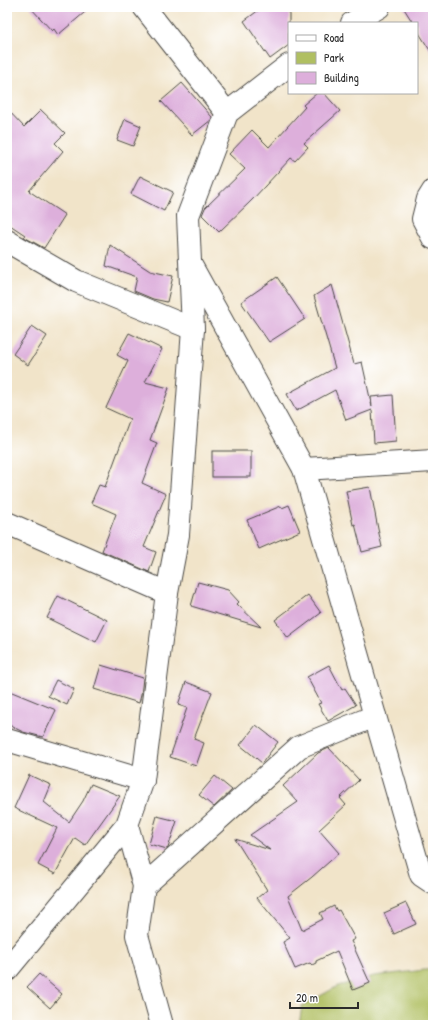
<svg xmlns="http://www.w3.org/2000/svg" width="440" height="1032" font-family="'Patrick Hand',sans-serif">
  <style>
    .green { fill: #b0bf62; stroke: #6e7546 }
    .building { fill: #ddafdb }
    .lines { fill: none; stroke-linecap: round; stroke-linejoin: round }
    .minor-casing { stroke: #494743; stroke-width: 24 }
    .minor { stroke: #fff; stroke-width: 22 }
  </style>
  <rect width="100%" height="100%" fill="#fff"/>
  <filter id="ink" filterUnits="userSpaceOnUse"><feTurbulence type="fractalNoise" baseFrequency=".025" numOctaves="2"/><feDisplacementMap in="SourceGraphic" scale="8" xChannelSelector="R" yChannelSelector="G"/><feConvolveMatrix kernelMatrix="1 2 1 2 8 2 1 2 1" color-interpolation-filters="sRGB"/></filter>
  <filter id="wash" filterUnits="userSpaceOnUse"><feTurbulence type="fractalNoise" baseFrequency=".012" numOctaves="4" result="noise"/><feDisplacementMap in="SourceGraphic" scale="16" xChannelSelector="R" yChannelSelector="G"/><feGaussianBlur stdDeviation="0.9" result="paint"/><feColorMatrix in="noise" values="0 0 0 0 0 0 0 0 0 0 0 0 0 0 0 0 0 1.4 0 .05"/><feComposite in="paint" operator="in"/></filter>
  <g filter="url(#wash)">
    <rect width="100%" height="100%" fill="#f1e4c9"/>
    <polygon class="green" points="433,969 433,1025 299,1025 302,1006 338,986 374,976"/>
    <g id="blocks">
      <g class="building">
        <polygon points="30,7 91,7 58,35 54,29 52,31"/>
        <polygon points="263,7 289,7 289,45 270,59 244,21"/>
        <polygon points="403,7 433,7 433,55 417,30 417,23 413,23"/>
        <polygon points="182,83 212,117 211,120 192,135 161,101"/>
        <polygon points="317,93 324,93 340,111 304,143 308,147 295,161 291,158 252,200 219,232 202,215 205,208 245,169 229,154 252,130 269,147 305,107 303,105"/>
        <polygon points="7,109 24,127 41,110 65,133 55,143 63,151 29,191 65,215 44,248 24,237 25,235 7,223"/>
        <polygon points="125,119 141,126 133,146 117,140"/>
        <polygon points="140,176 173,192 164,211 131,194"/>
        <polygon points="110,245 150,271 173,276 167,302 153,299 134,291 137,277 106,266"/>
        <polygon points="277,277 305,319 269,342 241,302"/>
        <polygon points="332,285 354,364 362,362 372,407 371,397 393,395 396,441 374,443 372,410 346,420 335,390 296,411 287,394 335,368 314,296"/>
        <polygon points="32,326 47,336 28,365 13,354"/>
        <polygon points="129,333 162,349 145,382 169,388 150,440 157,443 142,483 166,494 144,547 156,552 149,572 102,551 116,514 91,503 99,485 105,487 130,419 106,408 128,361 117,355"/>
        <rect x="212" y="451" width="39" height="26"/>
        <polygon points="370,487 378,529 382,547 362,552 355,524 353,525 346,491"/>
        <polygon points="289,505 300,531 259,549 247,520 281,506 282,508"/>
        <polygon points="198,582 228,590 239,602 237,604 261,627 191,606"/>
        <polygon points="308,595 321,613 288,638 275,620"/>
        <polygon points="58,596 107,620 96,642 47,618"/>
        <polygon points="101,665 143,678 141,695 139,703 94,689"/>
        <polygon points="329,665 342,690 345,688 356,705 328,721 318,704 321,703 307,677"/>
        <polygon points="56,680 74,689 67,705 48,696"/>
        <polygon points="186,682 212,692 194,739 204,743 196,766 170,757 187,708 178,705"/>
        <polygon points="7,690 56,710 43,737 23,732 7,724"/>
        <polygon points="256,725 278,742 262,763 240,745"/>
        <polygon points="329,748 359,780 340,798 346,805 319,830 339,853 312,877 288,896 302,930 323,919 320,913 334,906 337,911 339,910 355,939 351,941 370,983 353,990 337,951 316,961 316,963 312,965 310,963 295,969 283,942 290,938 257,898 267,890 235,839 270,850 250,835 298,802 283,786 318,753"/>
        <polygon points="29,775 51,785 44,802 69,822 83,801 91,784 120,796 85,845 75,838 55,874 38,865 57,828 14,808"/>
        <polygon points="215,776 232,790 214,807 199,795"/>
        <polygon points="157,816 177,821 168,848 167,849 149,844"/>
        <polygon points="406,903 416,924 394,934 384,913"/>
        <polygon points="39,974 62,994 50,1008 27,987"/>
      </g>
    </g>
  </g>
  <g filter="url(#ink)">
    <use href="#blocks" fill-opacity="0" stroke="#494743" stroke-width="1"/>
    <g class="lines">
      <g class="minor-casing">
        <g id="minor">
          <polyline points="144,7 227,113"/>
          <polyline points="352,23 379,7"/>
          <polyline points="433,191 428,199 423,219 433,238"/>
          <polyline points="7,241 76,281 193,329"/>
          <polyline points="192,267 304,469 375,716 421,875 433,883"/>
          <polyline points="304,469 433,461"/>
          <polyline points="7,523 167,593"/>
          <polyline points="7,740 143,780"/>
          <polyline points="127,825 144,886 137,935 162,1025"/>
          <polyline points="144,886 299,747 375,716"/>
          <polyline points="7,970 127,825 143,780 167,593 178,535 193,329 188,216 227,113 289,65"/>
        </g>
      </g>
      <use href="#minor" class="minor"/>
    </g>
  </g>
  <rect width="440" height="1032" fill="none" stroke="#fff" stroke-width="24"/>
  <rect x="288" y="22" width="130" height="72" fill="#ffffff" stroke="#aaaaaa"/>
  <rect x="296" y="35" width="20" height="6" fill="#ffffff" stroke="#aaaaaa"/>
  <text x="324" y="42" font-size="12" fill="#2b2b2b">Road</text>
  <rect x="296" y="52" width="20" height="12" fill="#b0bf62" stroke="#aaaaaa"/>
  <text x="324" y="62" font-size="12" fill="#2b2b2b">Park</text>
  <rect x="296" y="72" width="20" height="12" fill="#ddafdb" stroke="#aaaaaa"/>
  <text x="324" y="82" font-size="12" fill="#2b2b2b">Building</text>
  <path d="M290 1002v6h68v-6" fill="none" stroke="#2b2b2b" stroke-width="2"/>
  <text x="296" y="1002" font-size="12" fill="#2b2b2b" stroke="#ffffff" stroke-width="3" paint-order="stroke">20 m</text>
</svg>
